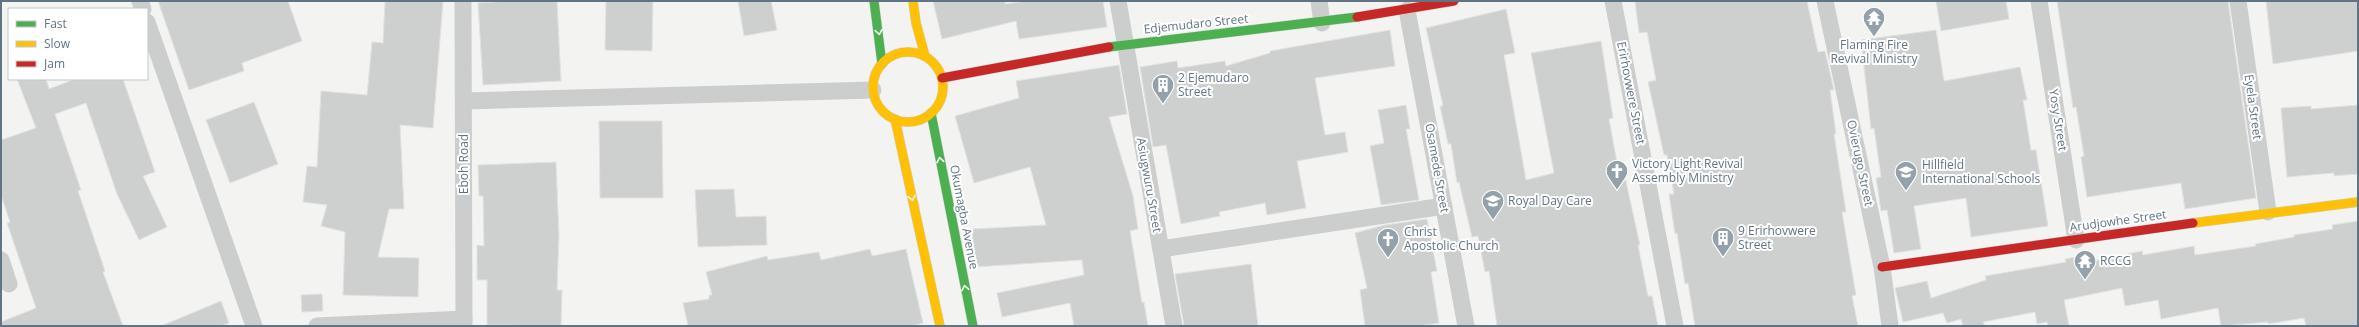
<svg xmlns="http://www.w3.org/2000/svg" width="2359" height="327" font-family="'Open Sans',sans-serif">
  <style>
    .building { fill: #ced0cf; stroke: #e2e2e1 }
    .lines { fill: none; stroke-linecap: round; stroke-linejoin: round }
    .fast-casing { stroke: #cfd1d1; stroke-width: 10 }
    .slow-casing { stroke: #cfd1d1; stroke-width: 10 }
    .jam-casing { stroke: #cfd1d1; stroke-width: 10 }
    .street { stroke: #cccece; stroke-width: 17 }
    .fast { stroke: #4caf50; stroke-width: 9 }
    .slow { stroke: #ffc107; stroke-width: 9 }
    .jam { stroke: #c62828; stroke-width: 9 }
    .oneway { stroke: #f6fbf6 }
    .labels { text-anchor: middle; stroke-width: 4; stroke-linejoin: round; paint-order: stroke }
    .street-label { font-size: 12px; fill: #617483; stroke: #fff }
    .poi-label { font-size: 12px; fill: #617483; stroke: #fff; text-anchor: start }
  </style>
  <rect width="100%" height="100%" fill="#f3f4f1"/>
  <g class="building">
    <polygon points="158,1 288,1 302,41 242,63 244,71 189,90"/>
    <polygon points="385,1 443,1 433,128 400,125 404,209 389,209 378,257 419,258 418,297 343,295 345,232 321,226 327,205 303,202 307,166 317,167 321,91 367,95 372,42 383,43"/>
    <polygon points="508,1 557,1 561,81 483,85 478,3"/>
    <polygon points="606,1 653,1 652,51 605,50"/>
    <polygon points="738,1 771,1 777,30 744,36"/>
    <polygon points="933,1 1005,1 1005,4 1028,1 1103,1 1107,27 1019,39 1016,21 942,39"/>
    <polygon points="1635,1 1807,1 1818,52 1825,51 1834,90 1830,90 1836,134 1834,134 1846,212 1842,212 1856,295 1852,296 1858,326 1695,326 1688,283 1685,284 1677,233 1675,234 1669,194 1674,194 1667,155 1664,155 1648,82 1656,80 1647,32 1639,33"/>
    <polygon points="1936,1 2006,1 2009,19 1941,31"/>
    <polygon points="2057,1 2228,1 2256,198 2185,209 2181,183 2087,197 2081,157 2084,156 2076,107 2073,108"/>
    <polygon points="2266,1 2358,1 2358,51 2273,64"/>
    <polygon points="1506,9 1515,53 1504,55 1526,180 1554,173 1531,53 1601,41 1613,118 1609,119 1618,168 1623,168 1640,245 1638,245 1648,296 1652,296 1658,326 1497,326 1489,271 1485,272 1478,236 1472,237 1459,182 1457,183 1451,144 1448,144 1440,106 1443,106 1426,28"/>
    <polygon points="1390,30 1395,66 1315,78 1325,135 1345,132 1348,152 1297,161 1306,208 1267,215 1265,203 1219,212 1220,216 1181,224 1166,145 1153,147 1140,67 1177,61 1178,68 1225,61 1226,66 1270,53 1270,51"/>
    <polygon points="1936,30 1944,81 2020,67 2027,100 2023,100 2031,150 2036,150 2048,226 1971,237 1966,198 1914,206 1921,249 1894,253 1887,210 1881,211 1876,178 1881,177 1874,128 1871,129 1861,40"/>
    <polygon points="1119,65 1127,114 1109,117 1133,196 1138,229 1130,231 1142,303 1144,302 1148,326 1074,326 1070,303 1002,317 997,293 1084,275 1082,260 975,267 972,229 1046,225 1030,167 974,183 955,116 1019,98 1016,81"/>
    <polygon points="17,79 46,79 49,89 75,79 123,79 155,172 143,176 167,227 139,240 117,194 86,103 55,114 81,190 78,191 105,271 103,272 123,326 1,326 1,322 36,308 7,223 10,222 1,195 1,140 36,128"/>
    <polygon points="254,102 278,164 230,183 206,120"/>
    <polygon points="1406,105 1410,129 1406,129 1419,200 1381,205 1370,146 1384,143 1378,110"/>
    <polygon points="2358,105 2358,174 2334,176 2334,173 2287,177 2281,108 2311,106 2311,109"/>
    <polygon points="599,121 662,121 663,198 600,198"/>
    <polygon points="556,162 559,236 557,290 562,290 561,326 487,325 487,280 477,280 477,245 484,246 483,196 479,196 478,165"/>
    <polygon points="734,189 736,217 766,216 767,245 698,247 695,190"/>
    <polygon points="1427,219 1437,271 1431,272 1439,323 1420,326 1365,326 1360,290 1367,288 1355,233 1385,225"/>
    <polygon points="2358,221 2358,326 2306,326 2304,318 2268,324 2268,322 2221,326 2218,308 2161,319 2158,300 2125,306 2122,288 2064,300 2069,326 2048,326 2047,322 2037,324 2035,312 1983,322 1985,326 1963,326 1961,319 1947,323 1943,313 1903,322 1895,288 1927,281 1931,298 1986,280 1985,276 2066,262 2065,259 2091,254 2093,261 2142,251 2143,255 2194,246 2195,255 2256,246 2255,244 2294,237 2294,235 2333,229 2332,225"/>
    <polygon points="870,249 872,256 906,249 923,323 912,326 688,326 683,303 709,299 709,295 712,295 706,272 767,256 768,260 819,252 821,260"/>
    <polygon points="1251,264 1258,326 1184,326 1175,274"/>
    <polygon points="322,294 323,311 302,312 301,295"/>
    <polygon points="221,301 229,323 221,326 161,326"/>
  </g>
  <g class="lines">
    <g class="fast-casing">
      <g id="fast">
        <polyline points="874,1 882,64"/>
        <polyline points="1109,47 1357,17"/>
        <polyline points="931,113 973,326"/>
      </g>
    </g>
    <g class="slow-casing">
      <g id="slow">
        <polyline points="913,1 916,23 925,56"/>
        <circle cx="908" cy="87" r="35"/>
        <polyline points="895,119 940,326"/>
        <polyline points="2193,223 2358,202"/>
      </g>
    </g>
    <g class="jam-casing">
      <g id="jam">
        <polyline points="1357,17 1454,1"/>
        <polyline points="942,78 1109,47"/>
        <polyline points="1882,267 2193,223"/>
      </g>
    </g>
    <g class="street">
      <polyline points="140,1 143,9"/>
      <polyline points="463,1 464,326"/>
      <polyline points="1118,1 1174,326"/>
      <polyline points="1319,1 1322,23"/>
      <polyline points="1613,1 1675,326"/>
      <polyline points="1825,1 1882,267 1890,326"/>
      <polyline points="2039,1 2076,240"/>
      <polyline points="2238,1 2268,212"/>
      <polyline points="1407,10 1466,326"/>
      <polyline points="147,22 254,326"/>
      <polyline points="464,101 873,90"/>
      <polyline points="1161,249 1444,206"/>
      <polyline points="1,260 9,284"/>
      <polyline points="317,326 464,319"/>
    </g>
    <use href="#fast" class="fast"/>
    <use href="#slow" class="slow"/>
    <use href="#jam" class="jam"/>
  </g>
  <defs><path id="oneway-chevron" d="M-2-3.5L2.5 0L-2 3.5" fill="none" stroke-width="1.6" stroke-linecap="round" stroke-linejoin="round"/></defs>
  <g class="oneway">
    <use href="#oneway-chevron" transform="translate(879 32) rotate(81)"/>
    <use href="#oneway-chevron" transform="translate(940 160) rotate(-101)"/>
    <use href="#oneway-chevron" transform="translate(912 198) rotate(78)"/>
    <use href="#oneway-chevron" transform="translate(965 288) rotate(-101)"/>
  </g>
  <defs>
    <g id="temple-pin" transform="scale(1.15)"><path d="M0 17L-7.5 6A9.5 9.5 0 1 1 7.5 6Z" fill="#94a1aa" stroke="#fff"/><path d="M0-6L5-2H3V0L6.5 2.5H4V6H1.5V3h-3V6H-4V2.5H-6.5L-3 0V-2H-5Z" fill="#fff"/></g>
    <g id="building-pin" transform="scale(1.15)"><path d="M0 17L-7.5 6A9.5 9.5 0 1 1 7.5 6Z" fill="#94a1aa" stroke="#fff"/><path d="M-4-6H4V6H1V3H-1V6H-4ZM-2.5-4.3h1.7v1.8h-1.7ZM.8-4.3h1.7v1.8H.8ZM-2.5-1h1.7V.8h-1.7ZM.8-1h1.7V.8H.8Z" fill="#fff"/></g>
    <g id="church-pin" transform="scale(1.15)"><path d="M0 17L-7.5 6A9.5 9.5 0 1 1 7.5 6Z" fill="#94a1aa" stroke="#fff"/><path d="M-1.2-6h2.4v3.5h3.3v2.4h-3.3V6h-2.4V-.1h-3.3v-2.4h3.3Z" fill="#fff"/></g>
    <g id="school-pin" transform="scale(1.15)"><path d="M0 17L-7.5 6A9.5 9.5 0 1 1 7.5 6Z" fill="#94a1aa" stroke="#fff"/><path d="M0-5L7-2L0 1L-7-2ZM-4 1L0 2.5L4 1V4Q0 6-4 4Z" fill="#fff"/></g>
  </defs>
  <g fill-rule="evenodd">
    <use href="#temple-pin" x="1874" y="18"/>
    <use href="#building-pin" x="1163" y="85"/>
    <use href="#church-pin" x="1617" y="171"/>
    <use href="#school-pin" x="1906" y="172"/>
    <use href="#school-pin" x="1493" y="201"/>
    <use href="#building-pin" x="1723" y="238"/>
    <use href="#church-pin" x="1388" y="239"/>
    <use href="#temple-pin" x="2085" y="261"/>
  </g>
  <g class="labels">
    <g class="street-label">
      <text transform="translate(1196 24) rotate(-6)" y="4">Edjemudaro Street</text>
      <text transform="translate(1631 93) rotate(79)" y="4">Erirhovwere Street</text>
      <text transform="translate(2253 107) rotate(82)" y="4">Eyela Street</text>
      <text transform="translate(2058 120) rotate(81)" y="4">Yosy Street</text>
      <text transform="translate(1860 163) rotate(78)" y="4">Ovierugo Street</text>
      <text transform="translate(464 164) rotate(-90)" y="4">Eboh Road</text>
      <text transform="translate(1437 168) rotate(80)" y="4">Osamede Street</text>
      <text transform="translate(1149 185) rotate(80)" y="4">Asiugwuru Street</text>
      <text transform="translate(964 217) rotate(79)" y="4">Okumagba Avenue</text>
      <text transform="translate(2118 221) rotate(-8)" y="4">Arudjowhe Street</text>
    </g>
    <g class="poi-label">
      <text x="1874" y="49" text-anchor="middle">Flaming Fire<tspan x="1874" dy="14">Revival Ministry</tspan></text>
      <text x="1178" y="82">2 Ejemudaro<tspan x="1178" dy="14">Street</tspan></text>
      <text x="1632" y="168">Victory Light Revival<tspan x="1632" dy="14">Assembly Ministry</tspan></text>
      <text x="1922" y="169">Hillfield<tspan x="1922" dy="14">International Schools</tspan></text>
      <text x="1508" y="205">Royal Day Care</text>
      <text x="1738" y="235">9 Erirhovwere<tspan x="1738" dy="14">Street</tspan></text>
      <text x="1404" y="236">Christ<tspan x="1404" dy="14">Apostolic Church</tspan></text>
      <text x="2100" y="265">RCCG</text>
    </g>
  </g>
  <rect width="2359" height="327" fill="none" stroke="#617483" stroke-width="4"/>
  <rect x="8" y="8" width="140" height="72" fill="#ffffff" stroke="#c0c7cd"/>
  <rect x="16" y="21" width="20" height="6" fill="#4caf50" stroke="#c0c7cd"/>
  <text x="44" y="28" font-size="12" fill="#617483">Fast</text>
  <rect x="16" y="41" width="20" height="6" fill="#ffc107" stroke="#c0c7cd"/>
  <text x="44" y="48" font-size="12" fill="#617483">Slow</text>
  <rect x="16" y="61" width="20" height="6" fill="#c62828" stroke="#c0c7cd"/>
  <text x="44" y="68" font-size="12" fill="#617483">Jam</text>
</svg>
